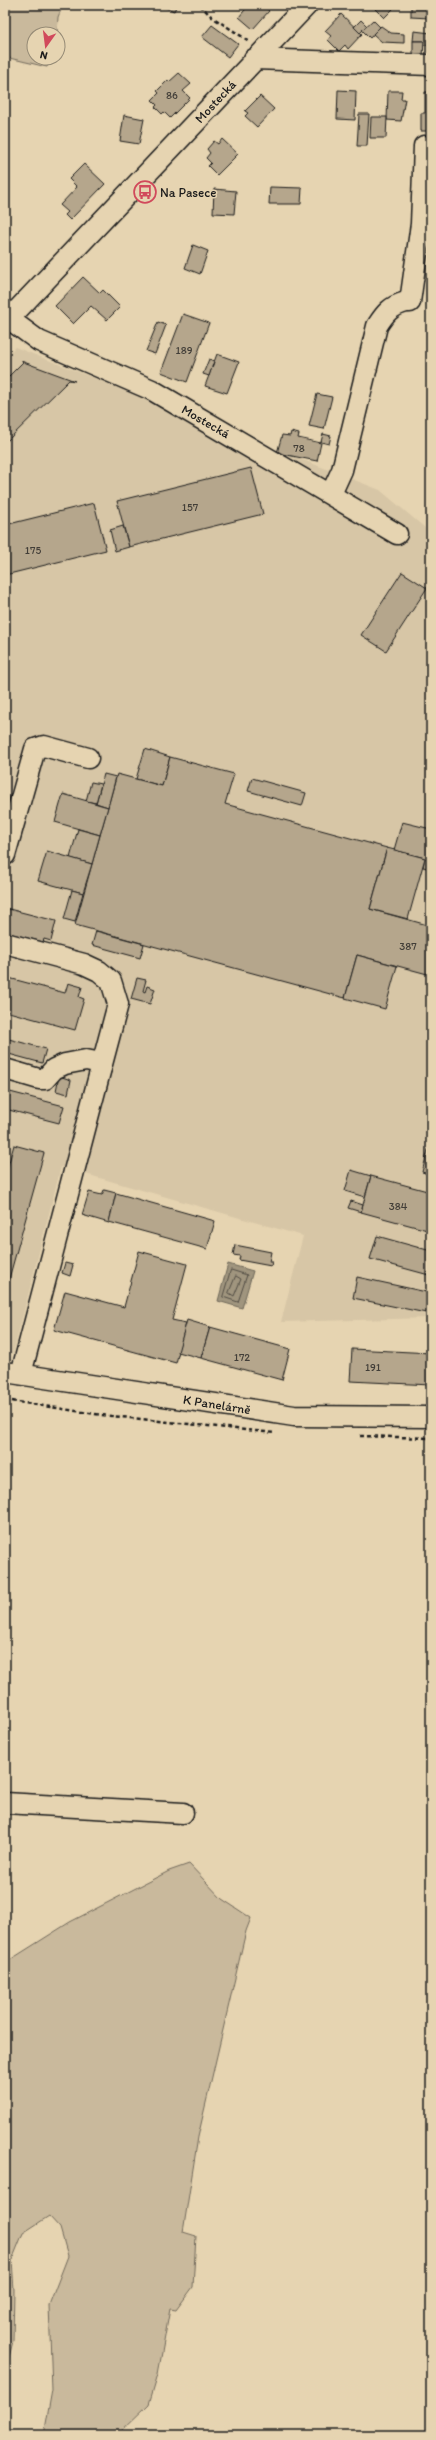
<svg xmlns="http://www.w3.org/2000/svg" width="436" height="2440" font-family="Itim,sans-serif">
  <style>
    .built { fill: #d7c6a6 }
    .green { fill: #c9b99c; stroke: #726a5c }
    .water { fill: #a0957e; stroke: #6b6557 }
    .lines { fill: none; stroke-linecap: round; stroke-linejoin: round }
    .shore { stroke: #514c43; stroke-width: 1 }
    .building { fill: #b5a68c; stroke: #1c1c1c }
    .minor-casing { stroke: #1c1c1c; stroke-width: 23 }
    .path { stroke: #1c1c1c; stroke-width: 2.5; stroke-dasharray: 4 3; stroke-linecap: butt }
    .minor { stroke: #e6d4b1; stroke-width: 20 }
    .labels { text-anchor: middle; stroke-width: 3; stroke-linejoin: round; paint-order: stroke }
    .number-label { font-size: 11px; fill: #423e38 }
    .street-label { font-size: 13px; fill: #1c1c1c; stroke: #e6d4b1 }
    .poi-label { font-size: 13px; fill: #1c1c1c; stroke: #e6d4b1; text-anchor: start }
  </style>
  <rect width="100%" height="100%" fill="#e6d4b1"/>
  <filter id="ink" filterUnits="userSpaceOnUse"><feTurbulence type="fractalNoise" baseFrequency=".025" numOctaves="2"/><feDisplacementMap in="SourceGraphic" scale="8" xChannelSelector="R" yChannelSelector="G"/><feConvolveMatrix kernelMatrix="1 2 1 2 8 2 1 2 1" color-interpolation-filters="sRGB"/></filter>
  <g filter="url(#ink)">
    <polygon class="built" points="15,347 380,490 431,533 431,1318 281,1322 303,1236 61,1167 13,1354 5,1352 5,357"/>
    <g class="green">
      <polygon points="5,5 63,5 58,17 57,34 34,34 34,58 51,58 47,67 5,57"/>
      <polygon points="189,1864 222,1899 251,1918 246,1931 198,2137 183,2232 196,2236 193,2287 176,2310 170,2309 158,2374 149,2404 117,2435 44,2435 52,2390 49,2305 68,2256 60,2228 49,2216 23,2233 12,2260 14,2290 13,2341 5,2374 5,1963 70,1922 169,1871"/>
    </g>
    <polygon class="water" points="228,1264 253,1271 242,1308 218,1301"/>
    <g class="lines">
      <g class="shore">
        <polygon points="231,1270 247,1275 238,1302 223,1297"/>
        <polygon points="236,1276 241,1279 234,1296 229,1293"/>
      </g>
    </g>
    <g class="building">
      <polygon points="160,5 177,5 174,11"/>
      <polygon points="249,5 263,5 269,11 253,29 239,17"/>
      <polygon points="379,5 389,5 393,9 384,18 375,9"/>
      <polygon points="411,5 429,5 429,18 411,17"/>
      <polygon points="341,14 362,34 348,49 345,45 339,51 328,40 331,36 325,31"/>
      <polygon points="361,20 367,26 360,33 354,27"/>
      <polygon points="373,20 380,27 370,38 362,30"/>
      <polygon points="212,25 238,44 228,57 202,37"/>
      <polygon points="381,26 391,33 404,34 404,43 382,42 373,34"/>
      <polygon points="414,31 431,33 429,45 423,45 424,41 413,41"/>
      <polygon points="413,41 424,41 423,56 413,56"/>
      <polygon points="179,73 191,84 183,91 190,98 170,118 164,112 162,114 155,107 157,105 152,100 159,93 157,91 168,80 169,82"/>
      <polygon points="338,90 356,91 355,120 337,119"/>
      <polygon points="388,91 402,91 401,99 405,99 401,121 387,120"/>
      <polygon points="425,92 431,92 431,131 421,131 421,113 425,113"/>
      <polygon points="260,96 274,109 257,127 245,116 248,113 245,111"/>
      <polygon points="359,114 369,114 367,146 357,146"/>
      <polygon points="124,115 144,119 139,144 120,141"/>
      <polygon points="371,117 387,117 386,138 370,138"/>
      <polygon points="222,139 238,154 217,175 208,166 211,163 206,158 210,153 207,149 214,141 218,144"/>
      <polygon points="84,164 105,184 70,220 65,215 68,212 60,205 77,187 69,179"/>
      <polygon points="270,187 302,188 301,204 269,204"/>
      <polygon points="214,189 236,191 234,214 213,213"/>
      <polygon points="193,245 208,251 200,274 185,268"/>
      <polygon points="83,277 100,293 103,290 120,307 107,320 91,306 73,324 55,306"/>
      <polygon points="183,314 209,323 187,382 161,372"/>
      <polygon points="158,322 166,325 155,354 146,351"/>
      <polygon points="217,354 239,362 227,393 205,386"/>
      <polygon points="209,359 214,361 209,376 203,374"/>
      <polygon points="21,361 75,381 69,380 5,443 5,380 23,362"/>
      <polygon points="317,394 332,397 324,429 309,426"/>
      <polygon points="291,432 299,434 298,438 321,443 317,461 277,453 282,435 290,436"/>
      <polygon points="323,434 331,436 329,444 321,442"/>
      <polygon points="251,468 263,514 129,547 117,501"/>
      <polygon points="94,503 106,550 5,575 5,525"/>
      <polygon points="123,526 129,547 115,551 110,530"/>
      <polygon points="402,572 427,588 386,651 361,635"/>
      <polygon points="145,749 170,757 162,786 136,779"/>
      <polygon points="170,757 234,774 225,804 387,848 370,909 431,926 431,975 357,955 345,998 75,925 117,774 162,786"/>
      <polygon points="104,774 116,777 108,807 96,803"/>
      <polygon points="252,778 306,793 302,806 248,791"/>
      <polygon points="91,782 101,784 96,803 86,801"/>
      <polygon points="63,794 108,807 100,835 55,822"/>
      <polygon points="402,822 431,829 431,869 423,867 425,858 394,850"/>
      <polygon points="78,829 100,835 92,864 70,858"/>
      <polygon points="387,848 425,858 408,919 370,909"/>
      <polygon points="47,851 92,864 83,893 38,881"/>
      <polygon points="72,890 83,893 75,922 64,919"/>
      <polygon points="5,908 56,921 51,941 44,939 43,942 5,932"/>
      <polygon points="96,931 144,944 140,958 92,945"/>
      <polygon points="357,955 397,966 385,1009 345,998"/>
      <polygon points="5,977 65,993 68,983 82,987 79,997 84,999 75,1030 5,1011"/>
      <polygon points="137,978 146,980 143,991 145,992 147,986 155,989 150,1004 131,999"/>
      <polygon points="5,1038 46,1049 42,1063 5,1053"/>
      <polygon points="59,1076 71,1080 68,1094 56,1091"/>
      <polygon points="5,1091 10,1092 5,1110"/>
      <polygon points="10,1092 64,1106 59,1123 5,1109"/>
      <polygon points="431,1139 431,1175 422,1172"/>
      <polygon points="14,1145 44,1153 5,1293 5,1176"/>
      <polygon points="351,1170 371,1176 365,1197 345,1191"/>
      <polygon points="371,1176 431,1192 431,1231 361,1212"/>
      <polygon points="104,1190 116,1193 109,1223 82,1215 89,1192 102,1195"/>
      <polygon points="116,1193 215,1221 207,1249 109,1222"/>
      <polygon points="351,1201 363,1205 361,1212 348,1208"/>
      <polygon points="377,1236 431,1251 429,1275 370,1259"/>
      <polygon points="235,1245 271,1252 269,1262 272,1262 271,1266 239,1260 240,1256 233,1255"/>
      <polygon points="139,1251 187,1264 172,1320 186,1323 176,1363 54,1330 65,1291 124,1307"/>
      <polygon points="65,1263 73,1265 70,1276 62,1273"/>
      <polygon points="357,1277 431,1293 431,1314 353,1298"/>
      <polygon points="187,1320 210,1327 201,1358 178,1352"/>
      <polygon points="210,1327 290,1349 282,1380 201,1358"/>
      <polygon points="352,1349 431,1353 431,1385 350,1381"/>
    </g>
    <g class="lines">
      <g class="minor-casing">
        <g id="minor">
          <polyline points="254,59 431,65"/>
          <polyline points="410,302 421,224 424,146"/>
          <polyline points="9,319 39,341 152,390 397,534"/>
          <polyline points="5,323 307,5"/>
          <path d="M 331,494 L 342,470 L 377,326 C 385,313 391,306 406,302"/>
          <polyline points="5,855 35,749 44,746 88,758"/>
          <polyline points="5,943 84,964 99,971 111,981 118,1004 101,1068"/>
          <polyline points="5,1069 39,1079 45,1079 54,1069 65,1064 86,1060 96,1062 101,1068 21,1374"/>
          <polyline points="5,1372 294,1416 431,1417"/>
          <polyline points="5,1803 183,1813"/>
        </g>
      </g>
      <g class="path">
        <polyline points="200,5 212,17 249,41"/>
        <polyline points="5,1400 102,1415 275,1433"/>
        <polyline points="360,1436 431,1438"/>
      </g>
      <use href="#minor" class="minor"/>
    </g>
  </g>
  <defs>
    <g id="bus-ring" transform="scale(1.15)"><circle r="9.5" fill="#e6d4b1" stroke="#d1495b" stroke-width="1.5"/><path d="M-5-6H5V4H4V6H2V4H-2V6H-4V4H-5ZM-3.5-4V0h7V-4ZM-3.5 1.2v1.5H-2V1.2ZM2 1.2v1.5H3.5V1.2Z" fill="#d1495b"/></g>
  </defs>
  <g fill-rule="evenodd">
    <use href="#bus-ring" x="145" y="192"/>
  </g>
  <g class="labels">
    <g class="number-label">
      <text x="172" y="99">86</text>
      <text x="184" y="354">189</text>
      <text x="299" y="452">78</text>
      <text x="190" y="511">157</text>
      <text x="33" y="554">175</text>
      <text x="408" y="950">387</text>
      <text x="398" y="1210">384</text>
      <text x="242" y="1361">172</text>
      <text x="373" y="1371">191</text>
    </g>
    <g class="street-label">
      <text transform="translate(215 101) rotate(-47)" y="5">Mostecká</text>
      <text transform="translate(206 421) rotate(30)" y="5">Mostecká</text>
      <text transform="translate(217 1404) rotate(9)" y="5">K Panelárně</text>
    </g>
    <g class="poi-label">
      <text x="160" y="197">Na Pasece</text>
    </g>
  </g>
  <rect width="436" height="2440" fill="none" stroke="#e6d4b1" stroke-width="20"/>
  <rect x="10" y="10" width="416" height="2420" fill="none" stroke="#1c1c1c" stroke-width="1.5" filter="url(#ink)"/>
  <g transform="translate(46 46) rotate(194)"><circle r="19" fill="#e6d4b1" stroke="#958a75"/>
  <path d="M0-3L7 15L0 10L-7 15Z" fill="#d1495b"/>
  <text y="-6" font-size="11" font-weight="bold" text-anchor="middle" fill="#1c1c1c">N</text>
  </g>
</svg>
